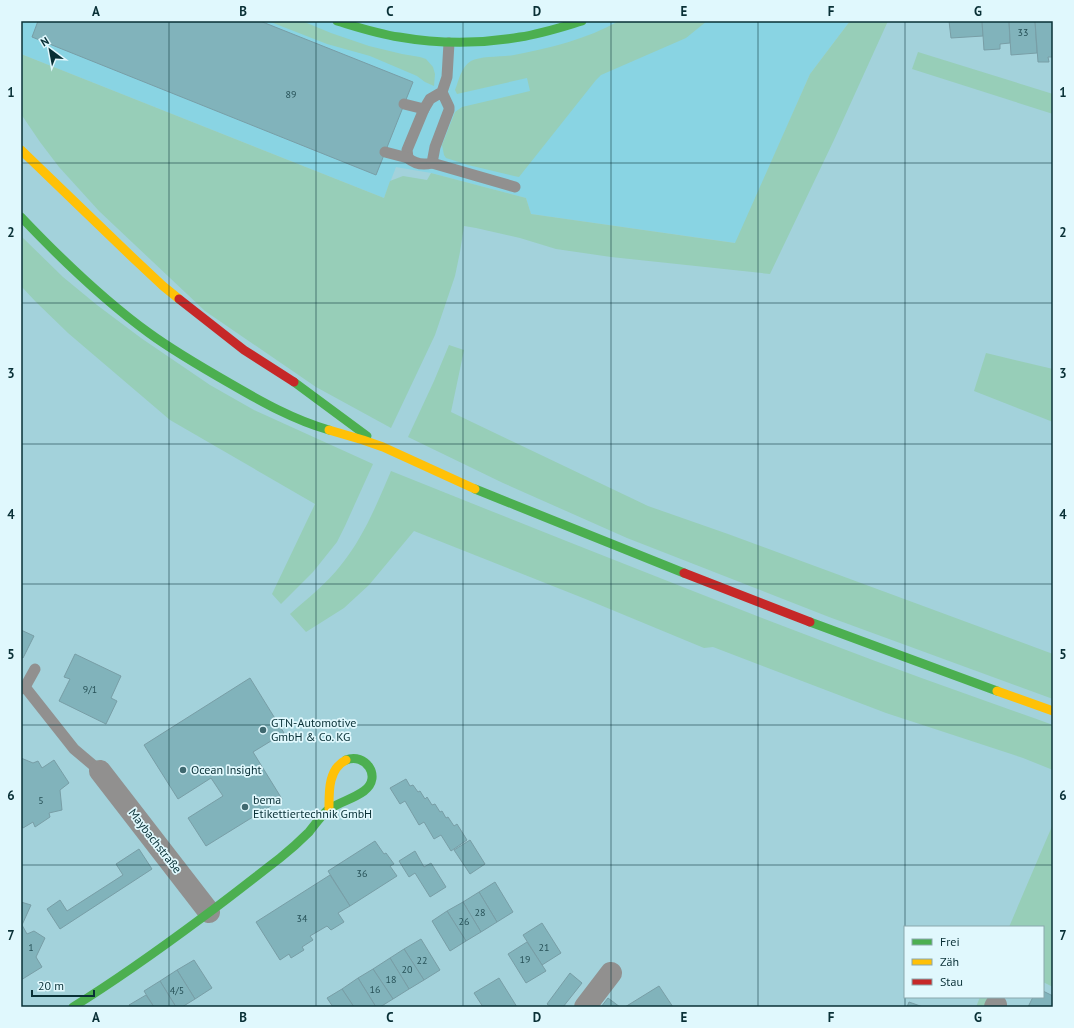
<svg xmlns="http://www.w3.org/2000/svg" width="1074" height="1028" font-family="'PT Sans',sans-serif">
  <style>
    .built { fill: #89d4e3 }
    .green { fill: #97ceb8 }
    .building { fill: #81b3bb; stroke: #789ea6 }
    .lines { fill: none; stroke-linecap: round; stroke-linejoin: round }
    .lane { stroke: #91908f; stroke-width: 11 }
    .street { stroke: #91908f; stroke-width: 22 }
    .fast { stroke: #4caf50; stroke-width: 9 }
    .slow { stroke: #ffc107; stroke-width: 9 }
    .jam { stroke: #c62828; stroke-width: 9 }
    .grid { fill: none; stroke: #093036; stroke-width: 1; stroke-opacity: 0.55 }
    .poi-dot { fill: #3f6970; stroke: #e0f8fd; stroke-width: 1.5 }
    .labels { text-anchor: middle; stroke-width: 3.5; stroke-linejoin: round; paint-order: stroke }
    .number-label { font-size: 10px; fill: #275157 }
    .poi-label { font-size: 12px; fill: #093036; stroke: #e0f8fd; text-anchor: start }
    .street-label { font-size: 12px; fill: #093036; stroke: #e0f8fd }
    .neatline { fill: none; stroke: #093036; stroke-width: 1.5 }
    .grid-label { font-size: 13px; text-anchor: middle; font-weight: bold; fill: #093036 }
  </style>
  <rect width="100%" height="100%" fill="#a3d2db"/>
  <polygon class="built" points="21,21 850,21 810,74 736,243 531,214 526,198 431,173 396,167 384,198 21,54"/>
  <g class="green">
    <polygon points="268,21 302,21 331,33 369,46 402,54 420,57 426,59 433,67 435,74 434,86 425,82 417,76 370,56 327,44"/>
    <path d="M 619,21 L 707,21 L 686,38 L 601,75 L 596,80 L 519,177 L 514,176 L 468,165 L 446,158 L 444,155 L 442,145 L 455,112 L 462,107 L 530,91 L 527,78 L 457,94 L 455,90 C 459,80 461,67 471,61 C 480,56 502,57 514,55 C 550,48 587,39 619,21 Z"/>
    <polygon points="850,21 888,21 834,140 770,274 611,257 556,249 520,238 476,228 464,226 460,252 455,276 435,335 391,428 316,387 205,311 99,211 59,167 40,142 21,114 21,54 384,198 390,181 403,176 427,180 431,173 526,198 531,214 735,243 810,74"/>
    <polygon points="918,52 1053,94 1053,114 912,69"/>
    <polygon points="21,236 63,277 97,305 141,338 210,385 254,410 373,464 345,526 337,542 313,572 281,604 272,594 315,504 170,420 68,333 35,301 21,286"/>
    <polygon points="449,345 464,350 451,412 648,506 728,534 1053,654 1053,699 829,617 627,538 503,483 408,437 434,381"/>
    <polygon points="986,353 1053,369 1053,422 974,391"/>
    <path d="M 391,471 C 536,529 680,587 825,642 C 901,671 977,698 1053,725 L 1053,770 L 1023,758 L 886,713 L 713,647 L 704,648 L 588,600 L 414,531 L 369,585 L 344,608 L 306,632 L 290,614 C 307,599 327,583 341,565 C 363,538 377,504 391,471 Z"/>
    <polygon points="1053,824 1053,987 1043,982 1043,927 1009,927"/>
    <polygon points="980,997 990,997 985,1007 976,1007"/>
  </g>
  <g class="building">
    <polygon points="38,21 260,21 413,82 376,175 32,37"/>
    <polygon points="949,21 982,21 983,36 951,38"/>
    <polygon points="982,21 1009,21 1010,43 1000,44 1000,49 984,50"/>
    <polygon points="1009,21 1035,21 1037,53 1011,55"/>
    <polygon points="1035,21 1053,21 1053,57 1048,57 1049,62 1038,62"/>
    <polygon points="21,630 34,636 23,658 21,657"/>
    <polygon points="75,654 121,676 111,698 117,701 106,724 59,701 70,679 64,677"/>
    <polygon points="250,678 284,733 253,752 282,799 206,846 188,818 223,796 211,778 178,799 144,745"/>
    <polygon points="21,758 33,763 38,761 42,768 54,760 69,783 60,790 62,810 49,813 50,817 35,827 33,822 23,828 21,825"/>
    <polygon points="406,779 410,786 413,785 418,792 420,791 425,799 427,797 432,805 435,804 440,812 442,811 446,818 448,817 454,826 457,824 467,840 451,851 441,835 434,839 424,822 419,825 405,801 400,804 390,788"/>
    <polygon points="470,840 485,864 470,874 454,850"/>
    <polygon points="375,841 384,854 386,853 394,864 390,866 397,876 350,906 328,871"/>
    <polygon points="139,849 152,869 60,929 47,909 60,900 67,911 123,875 116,864"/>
    <polygon points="415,851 424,867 431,863 446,887 430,897 415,873 409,877 399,861"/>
    <polygon points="330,875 350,906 338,913 344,922 331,930 327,926 310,936 313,940 302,947 304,950 291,958 289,954 280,960 256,922"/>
    <polygon points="495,882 513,912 497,922 479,892"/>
    <polygon points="479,892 497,922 481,932 463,902"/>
    <polygon points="21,902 31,905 22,925 27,934 34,931 45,938 36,957 42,967 21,980"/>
    <polygon points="463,902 481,932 466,941 447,911"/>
    <polygon points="447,911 466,941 450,951 432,921"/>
    <polygon points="542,923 561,953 542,965 523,935"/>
    <polygon points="421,939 440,970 424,980 404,949"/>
    <polygon points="527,942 546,971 526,983 508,954"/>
    <polygon points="404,949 424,980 409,989 390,958"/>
    <polygon points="390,958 409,989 393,999 373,969"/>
    <polygon points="194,960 212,988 195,999 177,970"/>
    <polygon points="373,969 393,999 380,1007 376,1007 358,978"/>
    <polygon points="177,970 195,999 182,1007 176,1007 160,981"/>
    <polygon points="570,973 582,983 563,1007 551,1007 547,1004"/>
    <polygon points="358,978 376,1007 354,1007 342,989"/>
    <polygon points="499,978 517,1007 483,1007 474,993"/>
    <polygon points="160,981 176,1007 154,1007 144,991"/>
    <polygon points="659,986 673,1007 625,1007"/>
    <polygon points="342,989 354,1007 333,1007 327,998"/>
    <polygon points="1043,991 1053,996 1053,1007 1028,1007 1033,997 1043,997"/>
    <polygon points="146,995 154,1007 130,1007 129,1005"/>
    <polygon points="608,998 620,1007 601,1007"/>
    <polygon points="909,1002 923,1007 907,1007"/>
  </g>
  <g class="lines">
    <g class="lane">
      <path d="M 442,92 L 449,107 L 449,110 L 435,147 L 432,163 C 424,165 415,164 408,158 L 407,150 L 424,109 L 430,99 L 442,92 L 447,77 L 449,43"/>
      <polyline points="404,104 424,109"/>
      <polyline points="385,152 408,158"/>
      <polyline points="432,163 515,187"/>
      <polyline points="25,687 74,749 100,771"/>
      <polyline points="21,689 25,687 35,669"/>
    </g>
    <g class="street">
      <polyline points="100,771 209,912"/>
      <polyline points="585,1007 611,973"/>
      <polyline points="995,1007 996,1005"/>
    </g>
    <g class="fast">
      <path d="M 337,21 C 357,27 378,34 399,37 C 439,44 480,44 520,37 C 541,34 562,27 582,21"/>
      <path d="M 21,217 C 61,259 102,299 149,333 C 175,352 203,368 231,384 C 262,402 294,420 329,430"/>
      <polyline points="294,382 367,436"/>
      <polyline points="475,489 684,573"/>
      <polyline points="810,622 997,691"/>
      <path d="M 73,1007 C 118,979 160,949 203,917 C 229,898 254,878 280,858 C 290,850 300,841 309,832 C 314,826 323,813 329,809 C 340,802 353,799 364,791 C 383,777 365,752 346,760"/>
    </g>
    <g class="slow">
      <polyline points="21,150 131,256 163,286 179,299"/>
      <polyline points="329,430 363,440 383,447 475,489"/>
      <polyline points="997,691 1053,711"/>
      <path d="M 329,809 C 329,792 328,769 346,760"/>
    </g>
    <g class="jam">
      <polyline points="179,299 244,350 294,382"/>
      <polyline points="684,573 810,622"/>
    </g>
  </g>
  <path class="grid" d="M 169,21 L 169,1007M 316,21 L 316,1007M 463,21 L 463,1007M 611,21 L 611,1007M 758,21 L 758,1007M 905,21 L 905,1007M 21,163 L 1053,163M 21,303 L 1053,303M 21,444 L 1053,444M 21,584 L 1053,584M 21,725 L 1053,725M 21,865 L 1053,865"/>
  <g class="poi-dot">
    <circle cx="263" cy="730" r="4"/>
    <circle cx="183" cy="770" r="4"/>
    <circle cx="245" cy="807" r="4"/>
  </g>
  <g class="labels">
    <g class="number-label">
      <text x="1023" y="36">33</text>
      <text x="291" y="98">89</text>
      <text x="90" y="693">9/1</text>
      <text x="41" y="804">5</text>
      <text x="362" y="877">36</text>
      <text x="480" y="916">28</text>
      <text x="302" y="922">34</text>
      <text x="464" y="925">26</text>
      <text x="31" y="951">1</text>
      <text x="544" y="951">21</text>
      <text x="525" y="963">19</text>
      <text x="422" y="964">22</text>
      <text x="407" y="973">20</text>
      <text x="391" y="983">18</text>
      <text x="375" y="993">16</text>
      <text x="177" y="994">4/5</text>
    </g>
    <g class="poi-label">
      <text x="271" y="727">GTN-Automotive<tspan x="271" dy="14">GmbH &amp; Co. KG</tspan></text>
      <text x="191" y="774">Ocean Insight</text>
      <text x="253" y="804">bema<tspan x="253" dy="14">Etikettiertechnik GmbH</tspan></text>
    </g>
    <g class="street-label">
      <text transform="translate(155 841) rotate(52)" y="4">Maybachstraße</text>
    </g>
  </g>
  <rect width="1074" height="1028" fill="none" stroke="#e0f8fd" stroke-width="44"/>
  <rect x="904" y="926" width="140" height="72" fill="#e0f8fd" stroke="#8aa8ad"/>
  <rect x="912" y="939" width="20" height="6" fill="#4caf50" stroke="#8aa8ad"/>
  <text x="940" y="946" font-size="12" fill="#093036">Frei</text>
  <rect x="912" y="959" width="20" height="6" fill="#ffc107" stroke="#8aa8ad"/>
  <text x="940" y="966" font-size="12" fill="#093036">Zäh</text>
  <rect x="912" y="979" width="20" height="6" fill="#c62828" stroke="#8aa8ad"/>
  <text x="940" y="986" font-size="12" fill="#093036">Stau</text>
  <g transform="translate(50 50) rotate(328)" stroke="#e0f8fd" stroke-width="3" paint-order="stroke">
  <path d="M0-3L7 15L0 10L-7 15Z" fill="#093036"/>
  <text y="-6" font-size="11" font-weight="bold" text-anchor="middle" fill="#093036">N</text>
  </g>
  <path d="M32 990v6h62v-6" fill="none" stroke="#093036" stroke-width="2"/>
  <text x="38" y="990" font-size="12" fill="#093036" stroke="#e0f8fd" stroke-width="3" paint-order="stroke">20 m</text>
  <rect x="22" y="22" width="1030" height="984" class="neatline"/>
  <g class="grid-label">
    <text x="96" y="16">A</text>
    <text x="243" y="16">B</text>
    <text x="390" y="16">C</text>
    <text x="537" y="16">D</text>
    <text x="684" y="16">E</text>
    <text x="831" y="16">F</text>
    <text x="978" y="16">G</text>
    <text x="11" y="97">1</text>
    <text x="1063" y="97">1</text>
    <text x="11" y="237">2</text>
    <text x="1063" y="237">2</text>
    <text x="11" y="378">3</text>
    <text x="1063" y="378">3</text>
    <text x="11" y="519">4</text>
    <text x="1063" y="519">4</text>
    <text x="11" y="659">5</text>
    <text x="1063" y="659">5</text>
    <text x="11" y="800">6</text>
    <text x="1063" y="800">6</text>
    <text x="11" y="940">7</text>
    <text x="1063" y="940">7</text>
    <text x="96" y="1022">A</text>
    <text x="243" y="1022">B</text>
    <text x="390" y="1022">C</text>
    <text x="537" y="1022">D</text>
    <text x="684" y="1022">E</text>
    <text x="831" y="1022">F</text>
    <text x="978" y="1022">G</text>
  </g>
</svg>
